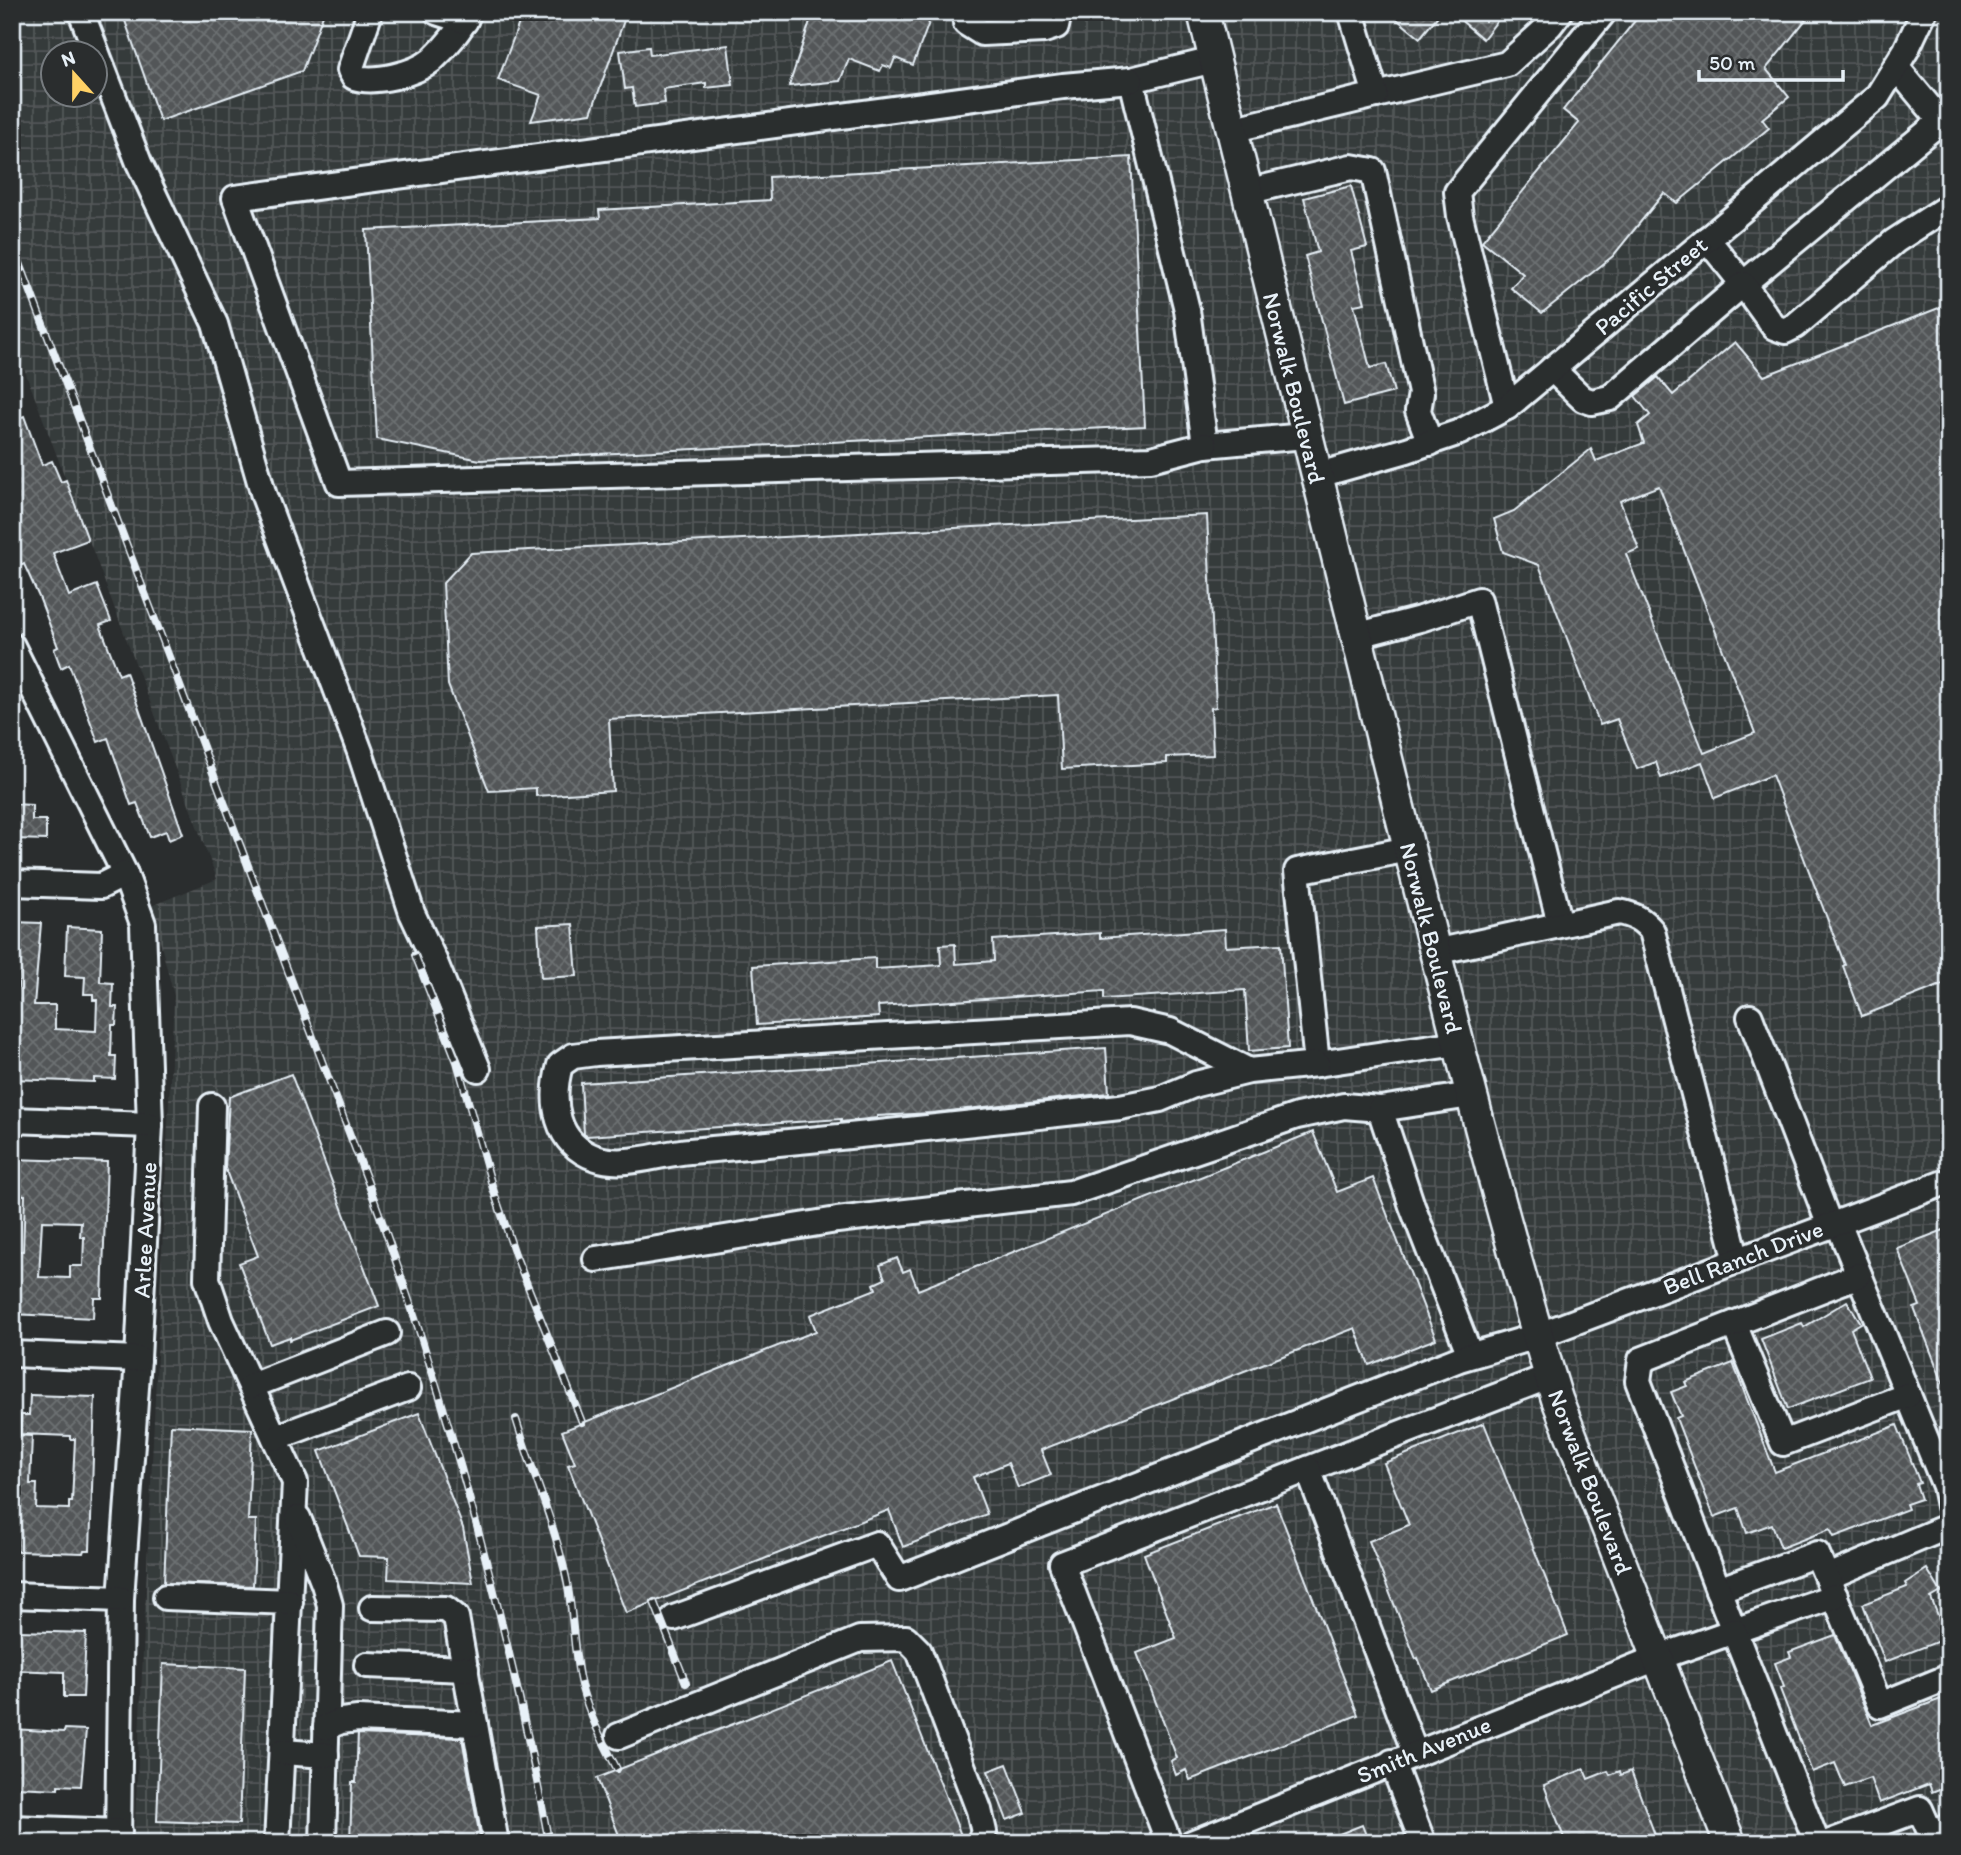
<svg xmlns="http://www.w3.org/2000/svg" width="1961" height="1855" font-family="Itim,sans-serif">
  <style>
    .industrial { fill: url(#industrial-grid); fill-rule: evenodd }
    .building { fill: url(#building-cross-hatch); stroke: #e8f1f8; stroke-width: 2; fill-rule: evenodd }
    .lines { fill: none; stroke-linecap: round; stroke-linejoin: round }
    .minor-casing { stroke: #e8f1f8; stroke-width: 30 }
    .major-casing { stroke: #e8f1f8; stroke-width: 35 }
    .minor { stroke: #2a2d2e; stroke-width: 24 }
    .major { stroke: #2a2d2e; stroke-width: 30 }
    .rail-casing { stroke: #e8f1f8; stroke-width: 8 }
    .rail { stroke: #2a2d2e; stroke-width: 5; stroke-dasharray: 16; stroke-linecap: butt }
    .labels { text-anchor: middle; stroke-width: 6; stroke-linejoin: round; paint-order: stroke }
    .street-label { font-size: 24px; fill: #e8f1f8; stroke: #2a2d2e }
  </style>
  <defs>
    <pattern id="industrial-grid" width="8" height="8" patternUnits="userSpaceOnUse" patternTransform="scale(1.75)"><rect width="8" height="8" fill="#363a3b"/><path d="M0 4h8M4 0v8" fill="none" stroke="#535758"/></pattern>
    <pattern id="building-cross-hatch" width="8" height="8" patternUnits="userSpaceOnUse" patternTransform="scale(1.75)"><rect width="8" height="8" fill="#535759"/><path d="M0 0l8 8M0 8l8-8" fill="none" stroke="#6c7072"/></pattern>
  </defs>
  <rect width="100%" height="100%" fill="#2a2d2e"/>
  <filter id="ink" filterUnits="userSpaceOnUse"><feTurbulence type="fractalNoise" baseFrequency=".0143" numOctaves="2"/><feDisplacementMap in="SourceGraphic" scale="14" xChannelSelector="R" yChannelSelector="G"/><feConvolveMatrix kernelMatrix="1 2 1 2 8 2 1 2 1" color-interpolation-filters="sRGB"/></filter>
  <g filter="url(#ink)">
    <path class="industrial" d="M 12,12 L 1949,12 L 1949,1843 L 134,1843 L 174,996 L 151,906 L 217,879 L 12,337 ZM 52,52 L 94,52 L 94,94 L 52,94 Z"/>
    <g class="building">
      <polygon points="122,12 324,12 302,71 160,121"/>
      <polygon points="523,12 627,12 591,113 531,121 541,95 498,80"/>
      <polygon points="813,12 933,12 913,65 895,58 891,68 883,65 880,71 849,59 840,81 789,86"/>
      <polygon points="1388,12 1441,12 1420,38"/>
      <polygon points="1451,12 1504,12 1483,39"/>
      <polygon points="1642,12 1812,12 1766,69 1789,97 1762,119 1769,128 1677,203 1664,193 1613,256 1542,313 1511,288 1523,274 1482,241 1579,123 1563,110"/>
      <polygon points="728,45 733,85 706,88 706,83 663,89 665,103 635,107 632,88 625,89 620,51 649,47 650,55"/>
      <polygon points="1131,157 1145,426 480,460 377,439 366,230 600,218 599,210 770,200 769,177"/>
      <polygon points="1351,186 1367,247 1351,251 1365,303 1354,305 1370,368 1386,364 1394,392 1344,405 1305,256 1318,252 1304,198"/>
      <path d="M 1949,304 L 1949,982 L 1862,1016 L 1843,966 L 1845,965 L 1772,775 L 1715,798 L 1702,762 L 1661,778 L 1656,762 L 1637,769 L 1617,719 L 1600,725 L 1539,565 L 1503,552 L 1494,519 L 1514,511 L 1591,449 L 1596,461 L 1644,443 L 1638,425 L 1650,415 L 1635,396 L 1658,377 L 1673,395 L 1735,342 L 1764,376 ZM 1659,486 L 1755,733 L 1704,753 L 1626,554 L 1639,549 L 1620,501 Z"/>
      <polygon points="24,416 42,465 52,461 61,482 66,480 88,540 53,553 69,596 97,585 111,621 100,625 119,675 126,672 183,834 169,840 166,831 150,837 137,803 131,805 108,738 98,742 69,664 61,668 54,649 58,647 39,597 24,564 22,565 12,540 12,421"/>
      <polygon points="1207,515 1216,707 1211,708 1213,755 1167,757 1167,763 1062,769 1058,695 609,719 613,791 536,796 536,788 489,791 448,685 443,583 471,553"/>
      <polygon points="12,804 32,805 32,820 46,820 46,840 15,839 15,830 12,830"/>
      <polygon points="12,922 41,923 34,1005 55,1005 55,1029 96,1031 97,1000 93,1000 93,994 84,994 85,977 65,976 67,927 102,929 100,982 113,983 112,1007 117,1007 116,1025 112,1025 111,1056 116,1056 115,1079 94,1078 94,1082 12,1079 12,1037 16,1037 19,956 12,956"/>
      <polygon points="573,924 577,976 541,978 538,926"/>
      <polygon points="1225,929 1226,947 1281,944 1288,1048 1249,1051 1245,990 1104,999 1104,991 878,1006 879,1017 757,1025 753,966 875,958 875,969 941,965 940,945 955,944 956,964 994,961 993,940 1100,933 1100,938"/>
      <polygon points="1106,1048 1109,1093 932,1113 877,1116 877,1118 841,1122 841,1119 587,1136 584,1134 581,1083"/>
      <polygon points="291,1074 379,1306 290,1340 290,1337 270,1344 239,1263 258,1256 225,1168 229,1097"/>
      <polygon points="1313,1132 1337,1192 1373,1178 1436,1339 1369,1365 1355,1328 1041,1450 1051,1475 1018,1488 1008,1463 973,1477 987,1514 903,1547 889,1510 626,1613 568,1465 575,1463 562,1431 816,1331 810,1315 876,1289 874,1284 885,1279 880,1265 897,1258 903,1272 910,1269 918,1290"/>
      <path d="M 12,1159 L 107,1162 L 102,1298 L 94,1298 L 93,1318 L 12,1314 L 12,1251 L 23,1251 L 25,1195 L 12,1194 ZM 42,1221 L 81,1222 L 80,1237 L 84,1237 L 83,1266 L 70,1266 L 70,1278 L 39,1277 Z"/>
      <polygon points="1949,1228 1949,1395 1948,1396 1914,1308 1920,1306 1897,1248"/>
      <polygon points="1847,1301 1861,1323 1851,1329 1870,1378 1788,1409 1761,1339 1802,1323 1804,1327"/>
      <polygon points="1733,1363 1775,1472 1897,1425 1920,1483 1916,1484 1921,1499 1906,1504 1908,1509 1834,1537 1830,1529 1781,1548 1772,1524 1747,1533 1738,1508 1714,1517 1676,1418 1681,1416 1671,1392 1687,1386 1685,1382"/>
      <polygon points="30,1395 95,1397 90,1550 84,1550 83,1553 17,1551 18,1502 12,1502 13,1435 32,1436 30,1484 37,1484 36,1508 69,1509 69,1502 72,1502 75,1439 70,1439 70,1436 20,1434 21,1415 29,1415"/>
      <polygon points="419,1413 463,1528 473,1583 388,1579 389,1557 359,1556 319,1451"/>
      <polygon points="1484,1423 1568,1635 1431,1690 1418,1658 1416,1659 1369,1541 1409,1525 1384,1463"/>
      <polygon points="171,1425 252,1429 248,1520 256,1520 253,1586 164,1583"/>
      <polygon points="1276,1503 1358,1715 1190,1780 1186,1770 1176,1775 1171,1761 1177,1758 1137,1653 1176,1638 1144,1554"/>
      <polygon points="1927,1569 1941,1592 1931,1598 1947,1638 1885,1662 1863,1604 1907,1587 1905,1583"/>
      <polygon points="19,1631 86,1633 83,1697 64,1697 64,1672 12,1670 12,1651 18,1651"/>
      <polygon points="1835,1635 1872,1725 1949,1696 1949,1785 1932,1792 1929,1784 1879,1803 1870,1778 1845,1787 1835,1763 1812,1772 1780,1689 1784,1687 1775,1663 1791,1657 1789,1652"/>
      <polygon points="892,1661 964,1843 622,1843 597,1778"/>
      <polygon points="163,1664 245,1668 239,1824 157,1821"/>
      <polygon points="12,1729 64,1732 65,1729 86,1730 81,1786 58,1785 58,1789 15,1787 16,1783 12,1783"/>
      <polygon points="358,1734 462,1738 481,1843 350,1843 352,1782 356,1782"/>
      <polygon points="1007,1764 1026,1813 1007,1820 988,1771"/>
      <polygon points="1584,1769 1588,1779 1608,1771 1610,1775 1620,1771 1621,1775 1631,1771 1658,1843 1566,1843 1544,1785"/>
      <polygon points="1362,1825 1369,1843 1319,1843 1319,1842"/>
    </g>
    <g class="lines">
      <g class="minor-casing">
        <g id="minor">
          <polyline points="81,12 139,163 215,324 264,496 360,752 412,913 434,960 478,1069"/>
          <path d="M 370,12 L 350,70 L 354,77 C 374,84 415,74 432,60 C 445,48 462,28 469,12"/>
          <polyline points="437,12 465,21"/>
          <polyline points="967,12 966,23 982,33 1044,30 1056,26 1059,12"/>
          <polyline points="1214,60 1131,80 1187,310 1205,445 1305,436"/>
          <polyline points="1131,80 1063,86 235,198 339,483 1151,459 1205,445"/>
          <polyline points="1376,95 1507,64 1550,25 1560,12"/>
          <polyline points="1231,130 1376,95 1351,12"/>
          <polyline points="1246,192 1351,167 1373,171 1421,393 1418,411 1430,443"/>
          <polyline points="1707,239 1743,284 1941,121 1896,67"/>
          <polyline points="1552,369 1583,399 1592,402 1610,398 1743,284 1774,327 1785,331 1795,326 1895,241 1949,206"/>
          <polyline points="1507,407 1460,216 1457,192 1604,12"/>
          <polyline points="1315,476 1407,450 1460,432 1507,407 1877,97 1906,50 1924,12"/>
          <polyline points="1355,636 1420,619 1479,600 1560,924"/>
          <polyline points="12,646 125,874 143,924 150,1125 138,1359 121,1599 118,1843"/>
          <polyline points="1409,849 1297,871 1317,1064 1458,1043"/>
          <polyline points="12,883 101,886 125,874"/>
          <path d="M 1435,952 L 1619,912 C 1634,915 1642,919 1652,931 L 1737,1261"/>
          <polyline points="1750,1017 1830,1226"/>
          <path d="M 1249,1071 L 1170,1031 L 1130,1022 L 596,1053 L 573,1056 L 560,1065 C 550,1101 555,1144 596,1158 C 625,1168 661,1153 690,1151 C 834,1139 977,1123 1120,1107 L 1160,1099 L 1196,1084 L 1249,1071 L 1317,1064"/>
          <polyline points="212,1106 207,1279 221,1321 295,1482 277,1843"/>
          <polyline points="12,1120 150,1125"/>
          <polyline points="1838,1223 1945,1486 1949,1506"/>
          <polyline points="596,1259 837,1220 1071,1193 1297,1116 1344,1106 1380,1109"/>
          <polyline points="1734,1324 1783,1443 1908,1395"/>
          <polyline points="12,1354 138,1359"/>
          <polyline points="1470,1355 1412,1206 1380,1109 1471,1095"/>
          <polyline points="251,1386 387,1333"/>
          <polyline points="275,1438 408,1388"/>
          <polyline points="1308,1469 1550,1376"/>
          <polyline points="298,1518 324,1584 330,1605 323,1843"/>
          <polyline points="1828,1577 1949,1526"/>
          <polyline points="1718,1590 1817,1554 1880,1705 1949,1677"/>
          <polyline points="12,1595 121,1599"/>
          <polyline points="1835,1596 1734,1631 1638,1381 1641,1360 1859,1275"/>
          <polyline points="166,1597 290,1602"/>
          <polyline points="372,1608 446,1609 456,1617 496,1843"/>
          <polyline points="674,1618 877,1544 899,1579 1459,1359 1537,1336 1949,1181"/>
          <polyline points="367,1665 466,1669"/>
          <polyline points="326,1727 341,1721 358,1719 475,1724"/>
          <polyline points="619,1736 860,1639 906,1638 919,1651 979,1810 984,1832 979,1843"/>
          <polyline points="282,1752 326,1755"/>
          <polyline points="1392,1762 1423,1843"/>
          <polyline points="12,1828 119,1832"/>
          <polyline points="1169,1843 1062,1564 1308,1469 1415,1753"/>
          <polyline points="1192,1843 1657,1658 1734,1631 1817,1843"/>
          <polyline points="1828,1843 1920,1809 1931,1834 1949,1826"/>
        </g>
      </g>
      <g class="major-casing">
        <path id="major" d="M 1203,12 C 1268,280 1334,548 1401,816 C 1450,1011 1498,1207 1557,1399 L 1730,1843"/>
      </g>
      <use href="#minor" class="minor"/>
      <use href="#major" class="major"/>
      <g class="rail-casing">
        <g id="rail">
          <path d="M 12,242 L 367,1180 C 446,1395 507,1617 549,1843"/>
          <polyline points="415,955 457,1062 493,1189 515,1254 582,1422"/>
          <path d="M 516,1419 C 531,1469 552,1517 564,1568 C 574,1606 572,1647 581,1685 C 589,1715 603,1742 617,1769"/>
          <polyline points="654,1602 686,1683"/>
        </g>
      </g>
      <use href="#rail" class="rail"/>
    </g>
  </g>
  <g class="labels">
    <g class="street-label">
      <text transform="translate(1651 286) rotate(-40)" y="8">Pacific Street</text>
      <text transform="translate(1294 388) rotate(76)" y="8">Norwalk Boulevard</text>
      <text transform="translate(1431 938) rotate(76)" y="8">Norwalk Boulevard</text>
      <text transform="translate(145 1230) rotate(-87)" y="8">Arlee Avenue</text>
      <text transform="translate(1743 1258) rotate(-21)" y="8">Bell Ranch Drive</text>
      <text transform="translate(1590 1482) rotate(69)" y="8">Norwalk Boulevard</text>
      <text transform="translate(1424 1750) rotate(-22)" y="8">Smith Avenue</text>
    </g>
  </g>
  <rect width="1961" height="1855" fill="none" stroke="#2a2d2e" stroke-width="42"/>
  <rect x="21" y="21" width="1919" height="1813" fill="none" stroke="#e8f1f8" stroke-width="2.5" filter="url(#ink)"/>
  <g transform="translate(74 74) rotate(339)"><circle r="33" fill="#2a2d2e" stroke="#767b7f" stroke-width="2"/>
  <path d="M0-5L12 26L0 18L-12 26Z" fill="#ffd166"/>
  <text y="-10" font-size="19" font-weight="bold" text-anchor="middle" fill="#e8f1f8">N</text>
  </g>
  <path d="M1699 70v10h144v-10" fill="none" stroke="#e8f1f8" stroke-width="3.5"/>
  <text x="1709" y="70" font-size="21" fill="#e8f1f8" stroke="#2a2d2e" stroke-width="5" paint-order="stroke">50 m</text>
</svg>
